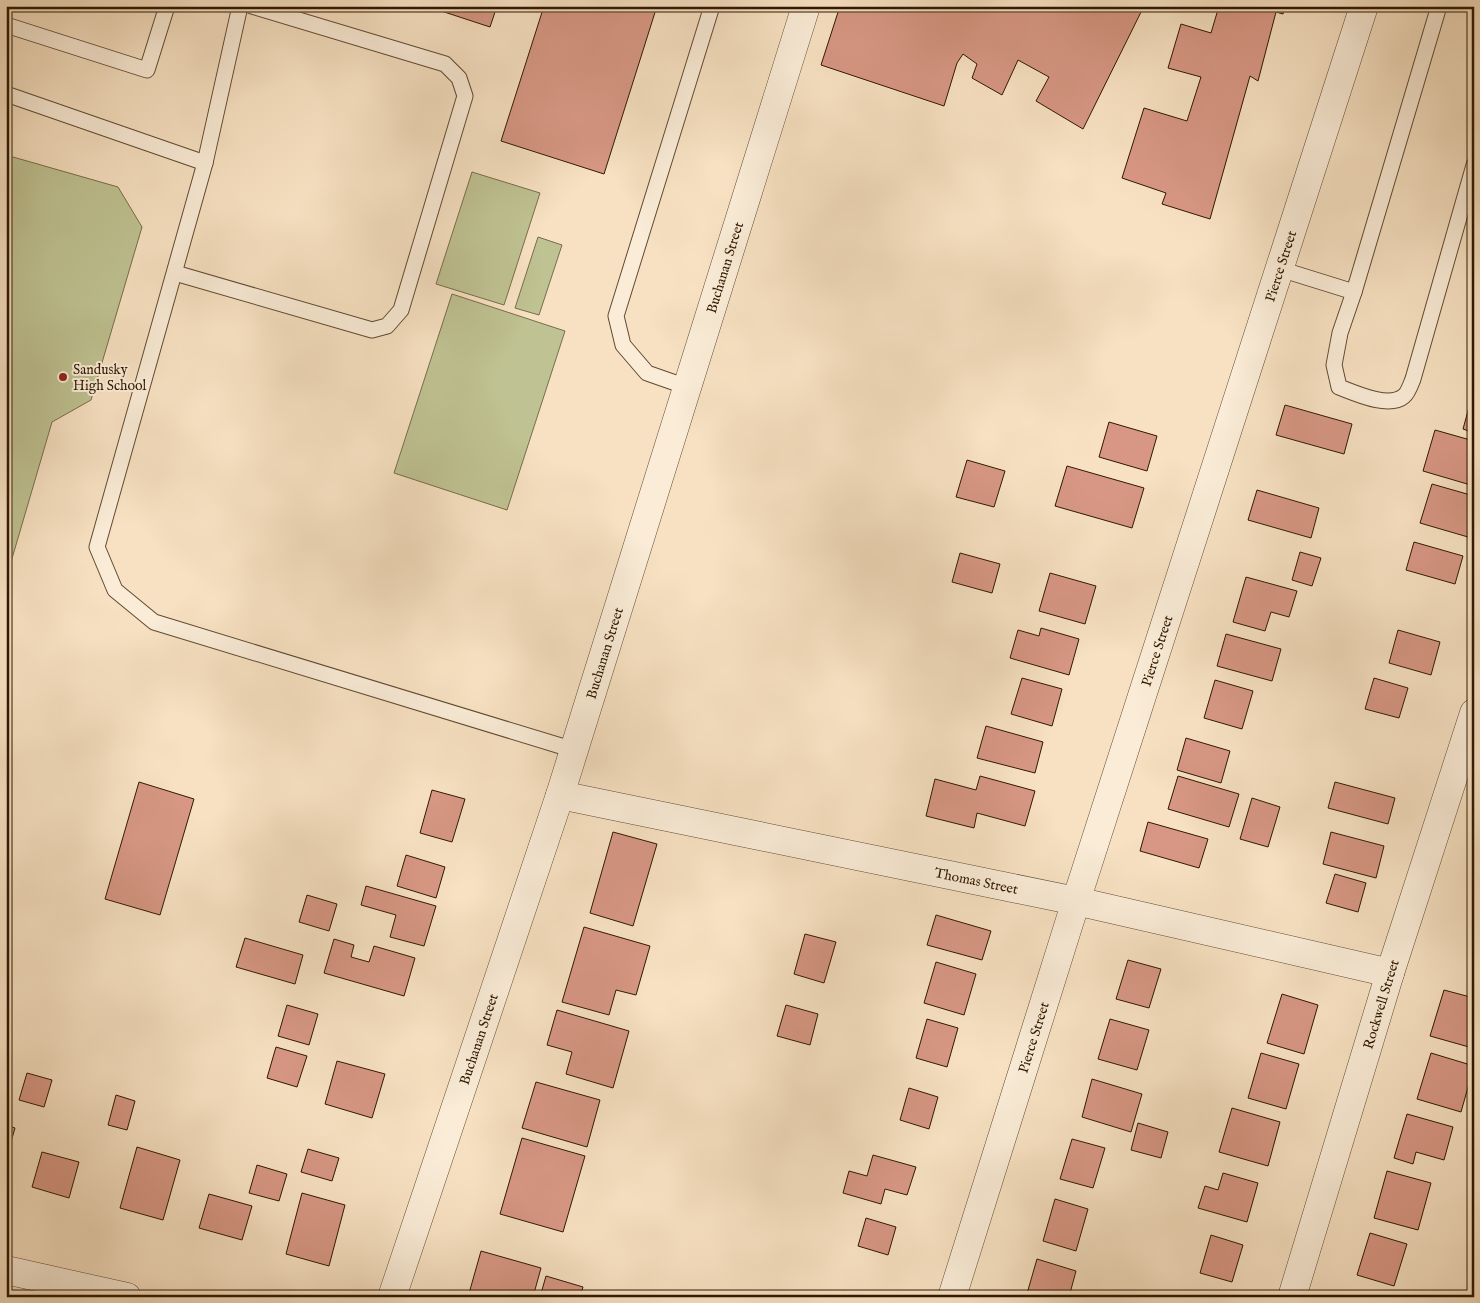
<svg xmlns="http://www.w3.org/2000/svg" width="1480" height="1303" font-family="'IM FELL English',serif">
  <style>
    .green { fill: #bfc292; stroke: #776d4a }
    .building { fill: #d79784; stroke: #2f1801 }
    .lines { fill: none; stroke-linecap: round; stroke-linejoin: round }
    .lane-casing { stroke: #614a31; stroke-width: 17 }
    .street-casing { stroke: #614a31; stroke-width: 29 }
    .lane { stroke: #faecd7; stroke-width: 15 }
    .street { stroke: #faecd7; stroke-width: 28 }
    .poi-dot { fill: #8f2418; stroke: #faecd7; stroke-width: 2 }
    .labels { text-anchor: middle; stroke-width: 4; stroke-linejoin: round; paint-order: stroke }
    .street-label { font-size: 14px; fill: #2f1801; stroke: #faecd7 }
    .poi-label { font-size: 14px; fill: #2f1801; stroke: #faecd7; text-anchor: start }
  </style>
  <rect width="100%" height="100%" fill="#f7e1c2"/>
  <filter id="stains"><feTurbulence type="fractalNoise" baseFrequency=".004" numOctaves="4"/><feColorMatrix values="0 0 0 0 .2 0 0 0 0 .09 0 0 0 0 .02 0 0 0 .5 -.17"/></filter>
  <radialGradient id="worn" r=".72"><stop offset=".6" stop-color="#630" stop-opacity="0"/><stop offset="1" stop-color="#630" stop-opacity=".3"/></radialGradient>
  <g class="green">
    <polygon points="6,155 118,187 142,227 91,400 52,422 6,579"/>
    <polygon points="472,172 540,193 504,305 436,284"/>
    <polygon points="538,237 562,245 539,315 515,308"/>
    <polygon points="452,294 565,331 507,510 394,473"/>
  </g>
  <g class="building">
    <polygon points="426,6 497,6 490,27"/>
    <polygon points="544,6 657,6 604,174 501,141"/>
    <polygon points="840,6 1144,6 1083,129 1036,101 1049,77 1018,60 1002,95 972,78 977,64 963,54 957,63 944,106 821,65"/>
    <polygon points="1219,6 1285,6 1283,14 1276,12 1258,81 1250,76 1210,219 1162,204 1166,193 1122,178 1144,108 1187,121 1201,77 1168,68 1181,24 1211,33"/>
    <polygon points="1471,400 1474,401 1474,433 1463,429"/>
    <polygon points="1285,405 1352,424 1344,454 1276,435"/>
    <polygon points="1109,422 1157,436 1147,471 1099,457"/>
    <polygon points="1435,430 1474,441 1474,486 1423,471"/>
    <polygon points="967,460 1005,471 994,507 956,497"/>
    <polygon points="1067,466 1144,488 1132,528 1055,506"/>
    <polygon points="1432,484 1474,496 1474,518 1468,537 1420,523"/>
    <polygon points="1257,490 1319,508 1311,538 1248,520"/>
    <polygon points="1414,542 1463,556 1455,584 1406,570"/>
    <polygon points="1300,552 1321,558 1312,586 1292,580"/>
    <polygon points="960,553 1000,564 992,593 952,582"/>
    <polygon points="1050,573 1096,586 1085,624 1039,611"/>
    <polygon points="1246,577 1297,591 1289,617 1271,612 1265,631 1233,622"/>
    <polygon points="1041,628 1079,639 1069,675 1010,658 1018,630 1039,636"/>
    <polygon points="1398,630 1440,642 1431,675 1389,663"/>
    <polygon points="1226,634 1281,649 1272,681 1217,666"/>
    <polygon points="1022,678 1062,689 1052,726 1011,714"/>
    <polygon points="1374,678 1408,688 1399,718 1365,709"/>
    <polygon points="1215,680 1253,691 1242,729 1204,718"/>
    <polygon points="986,726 1043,742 1035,773 977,758"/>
    <polygon points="1186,738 1230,751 1221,783 1177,770"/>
    <polygon points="980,776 1035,791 1025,826 977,813 974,828 926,816 935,779 976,790"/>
    <polygon points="1178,776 1239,794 1229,827 1168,809"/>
    <polygon points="139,782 194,799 160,915 105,899"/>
    <polygon points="1335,782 1395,798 1388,824 1328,808"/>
    <polygon points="432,790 465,799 452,842 420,833"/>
    <polygon points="1252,798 1280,807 1268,847 1240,839"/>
    <polygon points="1148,822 1208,839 1199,868 1140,851"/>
    <polygon points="613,832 657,844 633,926 590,913"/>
    <polygon points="1331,832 1384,846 1376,878 1323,864"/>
    <polygon points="406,855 445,867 436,898 397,886"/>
    <polygon points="1335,874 1366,883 1358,912 1326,903"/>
    <polygon points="366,886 436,906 424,946 390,937 396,915 361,905"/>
    <polygon points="307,895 337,904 329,931 299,922"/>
    <polygon points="936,915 991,931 982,960 927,945"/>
    <polygon points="584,927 650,946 636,995 616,990 609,1015 562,1002"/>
    <polygon points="805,934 836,942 824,983 794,974"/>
    <polygon points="245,938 303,955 295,984 236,967"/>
    <polygon points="334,939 354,945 351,957 369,962 374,946 415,958 404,996 324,973"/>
    <polygon points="1128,960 1161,969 1149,1008 1116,999"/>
    <polygon points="936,962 976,974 964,1015 924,1003"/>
    <polygon points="1444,990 1474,998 1474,1029 1469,1047 1430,1036"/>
    <polygon points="1282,994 1318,1005 1304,1054 1267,1043"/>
    <polygon points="287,1005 318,1014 309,1045 278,1036"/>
    <polygon points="786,1005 818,1014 810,1045 777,1036"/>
    <polygon points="557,1010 629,1031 613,1088 566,1074 572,1052 547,1045"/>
    <polygon points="927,1019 958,1028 947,1067 916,1058"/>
    <polygon points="1110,1019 1149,1030 1137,1070 1098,1059"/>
    <polygon points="276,1047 307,1056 297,1087 267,1078"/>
    <polygon points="1261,1053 1299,1064 1286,1109 1248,1098"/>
    <polygon points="1431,1053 1474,1066 1461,1112 1417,1099"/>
    <polygon points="337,1061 385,1074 372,1118 325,1104"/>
    <polygon points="27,1073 52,1080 44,1107 19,1100"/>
    <polygon points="1092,1079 1142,1094 1131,1132 1082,1117"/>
    <polygon points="536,1082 600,1100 587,1147 522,1128"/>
    <polygon points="909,1088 938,1097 929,1129 900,1120"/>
    <polygon points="116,1095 135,1101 127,1130 108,1125"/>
    <polygon points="1232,1108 1280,1122 1268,1166 1219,1152"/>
    <polygon points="1407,1114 1453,1127 1444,1160 1416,1152 1413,1164 1394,1158"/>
    <polygon points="1138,1123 1168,1132 1161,1158 1131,1150"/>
    <polygon points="6,1125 15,1128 6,1159"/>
    <polygon points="522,1138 585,1156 563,1232 500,1214"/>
    <polygon points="1072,1139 1105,1148 1093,1188 1060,1179"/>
    <polygon points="137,1147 180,1160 163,1220 120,1208"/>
    <polygon points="308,1149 339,1158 332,1181 301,1172"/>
    <polygon points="42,1152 79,1162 69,1198 32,1187"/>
    <polygon points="873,1155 916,1167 907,1195 885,1189 881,1204 843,1193 849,1171 867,1176"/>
    <polygon points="257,1165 287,1174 279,1201 249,1193"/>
    <polygon points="1387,1171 1431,1183 1418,1230 1374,1218"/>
    <polygon points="1223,1173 1258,1183 1247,1222 1198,1208 1205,1186 1218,1190"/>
    <polygon points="302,1193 345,1205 329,1266 286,1254"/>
    <polygon points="209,1194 252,1206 242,1240 199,1228"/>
    <polygon points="1055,1199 1088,1209 1076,1251 1043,1241"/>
    <polygon points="866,1218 896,1227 888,1255 858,1246"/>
    <polygon points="1370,1233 1407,1244 1394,1286 1357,1275"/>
    <polygon points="1211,1235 1243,1245 1232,1282 1200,1273"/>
    <polygon points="481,1251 541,1268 533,1297 468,1297"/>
    <polygon points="1037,1259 1076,1271 1069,1297 1026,1297"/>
    <polygon points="546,1276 583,1287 580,1297 540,1297"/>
    <polygon points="844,1291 862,1297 842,1297"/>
  </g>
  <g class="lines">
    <g class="lane-casing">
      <g id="lane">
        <polyline points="240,6 205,163 97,547 115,590 154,622 574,750"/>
        <polyline points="6,25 147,70 167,6"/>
        <polyline points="6,94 205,163"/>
        <path d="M 1280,269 L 1354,292 L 1340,333 L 1334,365 L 1339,387 C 1355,393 1389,409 1404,396 C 1408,393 1411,384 1413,379 L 1474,165"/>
        <polyline points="175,273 372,330 387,326 401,310 465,96 459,78 445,64 252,6"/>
        <polyline points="1354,292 1439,6"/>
        <polyline points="687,387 647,373 623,345 616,316 712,6"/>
      </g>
    </g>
    <g class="street-casing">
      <g id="street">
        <path id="s1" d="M 560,795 L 1076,901 L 1390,973"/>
        <polyline points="6,1270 127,1297"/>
        <path id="s2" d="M 392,1297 L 560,795 L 806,6"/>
        <path id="s3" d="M 952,1297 L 1076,901 L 1364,6"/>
        <path id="s4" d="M 1292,1297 L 1390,973 L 1474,713"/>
      </g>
    </g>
    <use href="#lane" class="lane"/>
    <use href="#street" class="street"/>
  </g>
  <circle class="poi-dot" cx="63" cy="377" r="5"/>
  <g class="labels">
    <g class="street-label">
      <text dy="5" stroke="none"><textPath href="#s2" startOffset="1082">Buchanan Street</textPath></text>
      <text dy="5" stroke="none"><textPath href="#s3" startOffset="1082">Pierce Street</textPath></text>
      <text dy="5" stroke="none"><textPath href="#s3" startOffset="678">Pierce Street</textPath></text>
      <text dy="5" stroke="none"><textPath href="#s2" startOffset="678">Buchanan Street</textPath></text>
      <text dy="5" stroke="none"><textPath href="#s1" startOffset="425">Thomas Street</textPath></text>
      <text dy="5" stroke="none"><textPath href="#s4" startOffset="306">Rockwell Street</textPath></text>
      <text dy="5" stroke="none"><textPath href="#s3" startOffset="272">Pierce Street</textPath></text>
      <text dy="5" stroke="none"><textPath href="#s2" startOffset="272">Buchanan Street</textPath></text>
    </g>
    <g class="poi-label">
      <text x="73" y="374">Sandusky<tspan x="73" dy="16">High School</tspan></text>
    </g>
  </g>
  <rect width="1480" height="1303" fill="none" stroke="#f7e1c2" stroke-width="25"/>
  <rect x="8" y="8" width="1465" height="1288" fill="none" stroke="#2f1801" stroke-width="2.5"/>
  <rect x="12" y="12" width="1455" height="1278" fill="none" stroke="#2f1801"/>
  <rect width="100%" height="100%" filter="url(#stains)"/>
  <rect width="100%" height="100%" fill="url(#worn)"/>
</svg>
